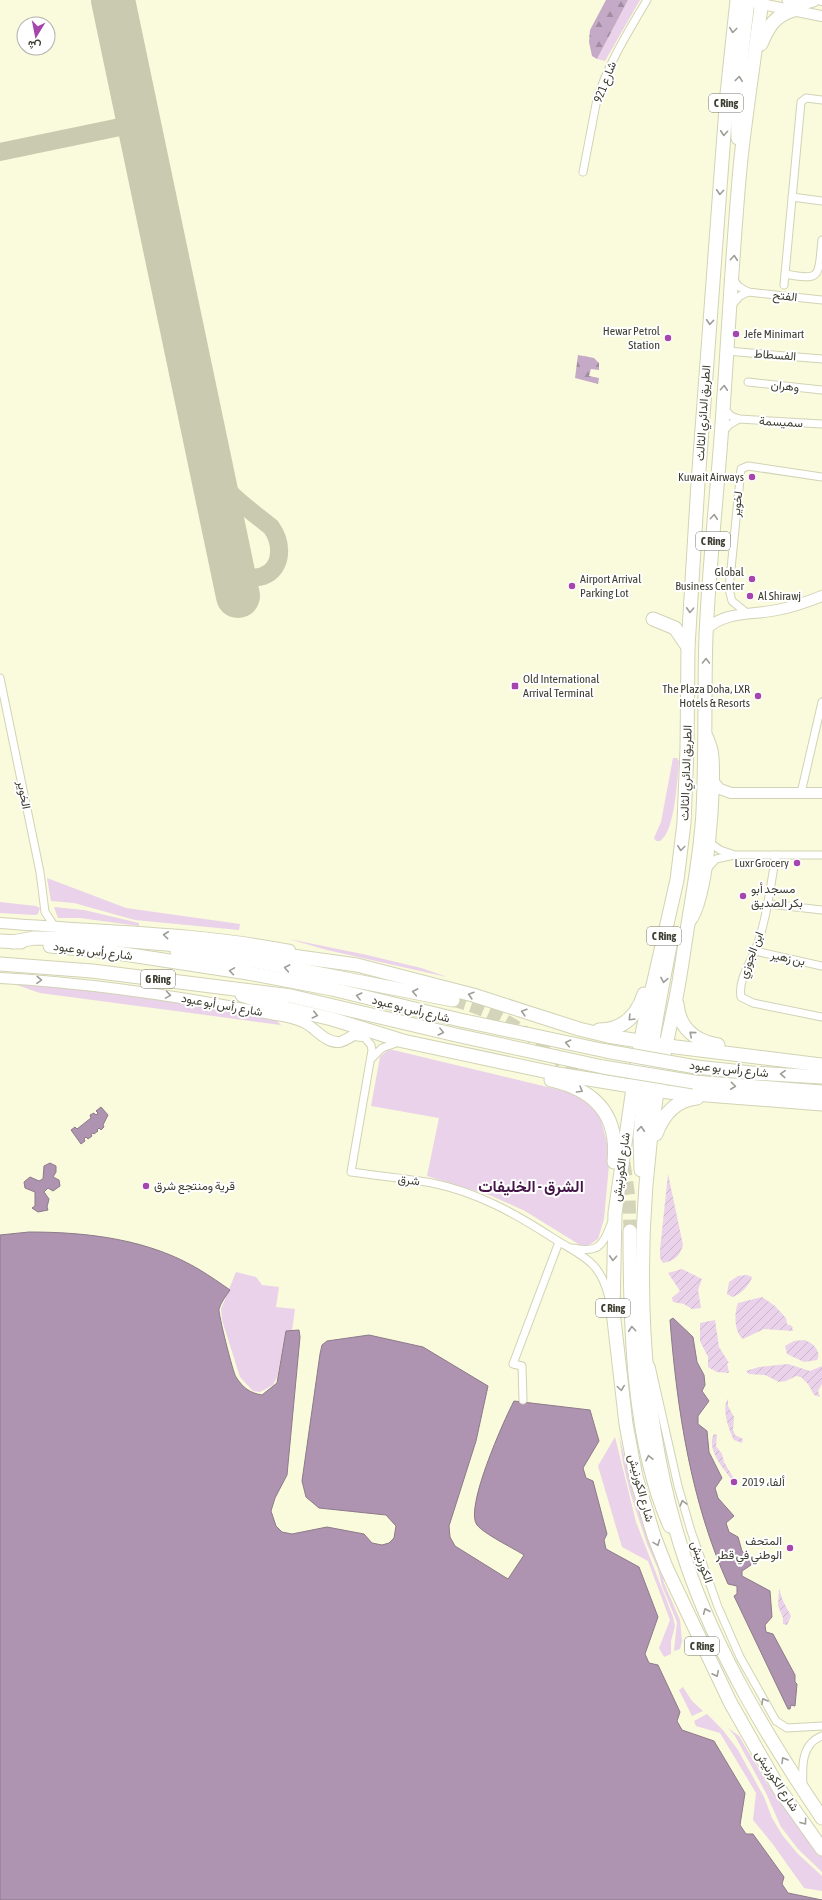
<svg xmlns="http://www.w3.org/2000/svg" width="822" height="1900" font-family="'Asap Condensed',Vazirmatn,sans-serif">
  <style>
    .green { fill: #e9d2ea }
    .forest { fill: url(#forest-firs) }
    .garden { fill: url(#garden-furrows) }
    .water { fill: #ae94b0; stroke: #8c7a8a }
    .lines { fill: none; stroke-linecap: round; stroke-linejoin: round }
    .taxiway { stroke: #cacab0; stroke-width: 18 }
    .runway { stroke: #cacab0; stroke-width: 44 }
    .highway-tunnel { stroke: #d4d4ba; stroke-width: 13; stroke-dasharray: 13 6; stroke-linecap: butt }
    .street-casing { stroke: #d2d3b5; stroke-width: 9 }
    .secondary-casing { stroke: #d2d3b5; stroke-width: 12 }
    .highway-casing { stroke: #d2d3b5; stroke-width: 15 }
    .street { stroke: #fff; stroke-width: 7 }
    .secondary { stroke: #fff; stroke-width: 10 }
    .highway { stroke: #fff; stroke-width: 13 }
    .highway-bridge-casing { stroke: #d2d3b5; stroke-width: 15; stroke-linecap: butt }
    .highway-bridge { stroke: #fff; stroke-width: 13 }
    .oneway { stroke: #9e9e98 }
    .poi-dot { fill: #a545ad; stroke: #fff; stroke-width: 1.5 }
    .labels { text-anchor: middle; stroke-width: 4; stroke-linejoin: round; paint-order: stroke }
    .shield { fill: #fff; stroke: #77776f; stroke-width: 1 }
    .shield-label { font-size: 11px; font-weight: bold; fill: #3d3d31 }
    .street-label { font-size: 12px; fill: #3d3d31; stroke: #fff }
    .poi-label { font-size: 12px; fill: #3d3d31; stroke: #fff; text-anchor: start }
    .district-label { font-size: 16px; font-weight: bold; fill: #441648; stroke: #fff }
  </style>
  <defs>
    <pattern id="forest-firs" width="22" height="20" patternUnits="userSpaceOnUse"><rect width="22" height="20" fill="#c5aac7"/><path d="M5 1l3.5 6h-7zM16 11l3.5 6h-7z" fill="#a18ca2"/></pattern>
    <pattern id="garden-furrows" width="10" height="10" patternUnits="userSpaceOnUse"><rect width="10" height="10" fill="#e9d2ea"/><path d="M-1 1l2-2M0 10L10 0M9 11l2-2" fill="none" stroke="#c9b5c9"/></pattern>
  </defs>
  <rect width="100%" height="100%" fill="#fafadc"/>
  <g class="green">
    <polygon points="628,0 640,0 605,61 597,59"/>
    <path d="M 673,758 L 677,758 L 679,762 C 677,780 675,832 660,841 L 656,841 L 654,838 L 661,822 Z"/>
    <polygon points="47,878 126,908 240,924 239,930 135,920 74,903 51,901"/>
    <polygon points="0,902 36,906 40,908 38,914 35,915 0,913"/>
    <polygon points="54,907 84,910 139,923 139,926 80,918 58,918"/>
    <polygon points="289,939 367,955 421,968 447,977 327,950"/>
    <polygon points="14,984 89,990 182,1002 275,1019 281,1025 40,993"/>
    <polygon points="389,1049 560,1090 580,1096 600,1116 610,1154 604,1219 598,1239 589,1245 580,1245 525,1211 492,1196 427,1176 439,1118 371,1106 380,1057"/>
    <polygon points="236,1272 256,1277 262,1285 279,1287 276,1307 295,1309 292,1331 286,1331 277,1377 273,1385 260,1392 253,1391 240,1377 222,1320 221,1309"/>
    <polygon points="619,1435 636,1504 646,1525 662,1572 664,1583 680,1620 682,1641 680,1649 674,1651 677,1622 662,1586 658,1569 647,1544 630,1492 623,1463"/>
    <polygon points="615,1437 636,1522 673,1617 675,1626 671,1641 671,1654 664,1657 659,1648 670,1620 648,1561 622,1547 598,1466"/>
    <polygon points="683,1687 692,1701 703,1711 692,1716 679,1690"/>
    <polygon points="707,1714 722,1729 738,1750 764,1797 772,1818 783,1836 798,1854 822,1876 822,1891 804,1888 772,1843 753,1820 756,1793 720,1733 696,1726 694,1721"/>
    <polygon points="728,1728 739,1736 770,1788 822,1856 822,1872 798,1849 781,1827 766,1793 735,1736"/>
  </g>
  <g class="forest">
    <polygon points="606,0 628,0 597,59 592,56 589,42 590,30"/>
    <polygon points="578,355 594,358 599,363 599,370 591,369 589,376 599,378 598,384 575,378"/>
  </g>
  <g class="garden">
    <path d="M 668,1174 L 683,1245 C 680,1256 674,1261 663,1263 L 660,1258 L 660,1250 Z"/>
    <polygon points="682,1269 702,1279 698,1290 701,1308 692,1309 684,1304 673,1302 672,1298 680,1291 668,1273"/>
    <path d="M 747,1275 L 752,1277 C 750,1285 740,1295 732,1297 L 727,1294 L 729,1282 L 738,1276 Z"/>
    <path d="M 762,1297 L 775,1306 L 786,1318 L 787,1324 L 792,1326 L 793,1331 L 764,1329 L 743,1339 C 734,1332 734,1313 738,1303 Z"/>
    <polygon points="715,1320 719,1347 729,1363 727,1363 729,1373 717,1372 708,1367 708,1357 700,1341 700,1323"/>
    <path d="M 805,1340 C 813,1343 822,1352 817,1360 L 804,1362 L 787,1354 L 785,1346 L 794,1341 Z"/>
    <polygon points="788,1364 810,1371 822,1366 822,1384 818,1391 820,1397 814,1395 808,1384 801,1377 796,1376 786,1381 779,1382 765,1375 749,1374 746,1371 759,1367"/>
    <path d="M 728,1399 L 728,1406 L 734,1417 L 733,1430 L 735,1435 L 743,1439 L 742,1443 L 734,1440 C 729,1430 721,1408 728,1399 Z"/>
    <path d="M 714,1434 L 717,1435 L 716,1446 L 722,1454 L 724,1462 L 734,1479 L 732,1480 C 723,1468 706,1449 714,1434 Z"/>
    <polygon points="779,1589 783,1601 791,1616 787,1625 783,1624 783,1618 778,1606"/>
  </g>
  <g class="water">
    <polygon points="101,1107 108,1115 103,1125 104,1127 101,1130 99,1128 97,1130 98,1131 94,1134 93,1133 91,1134 92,1136 88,1139 86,1137 84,1139 85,1141 81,1144 71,1130 75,1127 77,1129 91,1118 90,1115 94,1113 96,1115 98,1113 96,1111"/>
    <polygon points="50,1163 56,1166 56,1172 53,1177 59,1180 60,1186 53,1191 48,1188 44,1192 49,1199 47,1207 48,1210 38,1212 32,1208 35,1206 35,1192 25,1188 24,1182 30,1177 39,1181 43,1179 44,1166"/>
    <path d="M 29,1232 C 87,1232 149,1239 200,1270 C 210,1276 220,1283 230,1290 C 226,1296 221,1302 219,1309 C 218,1313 233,1373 236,1377 C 243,1388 250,1393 262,1395 L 277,1383 L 286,1331 L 299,1330 L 300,1337 L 287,1475 L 275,1498 L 271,1511 L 276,1526 L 282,1532 L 292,1534 L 327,1527 L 364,1534 L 372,1543 L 382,1545 L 389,1543 L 394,1538 L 396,1526 L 386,1515 L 319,1508 L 306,1497 L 302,1481 L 320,1354 L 322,1345 L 327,1341 L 369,1335 L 423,1347 L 488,1386 L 476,1441 L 449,1526 L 450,1537 L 455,1546 L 508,1579 L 524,1555 C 513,1548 484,1534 477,1525 C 464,1509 504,1420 514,1401 L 590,1410 L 599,1441 L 583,1468 L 586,1478 L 593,1481 L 607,1534 L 604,1540 L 606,1549 L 639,1567 L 658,1617 L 645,1654 L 649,1663 L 658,1665 L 680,1712 L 677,1721 L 682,1730 L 714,1741 L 745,1793 L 740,1825 L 746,1834 L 753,1834 L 784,1877 L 782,1884 L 788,1893 L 822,1900 L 0,1900 L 0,1235 Z"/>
    <path d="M 673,1318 L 693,1337 L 697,1362 L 704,1375 L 705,1385 L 702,1391 L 709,1401 L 698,1416 L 698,1424 L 707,1431 L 709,1452 L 722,1478 L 715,1488 L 718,1498 L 734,1516 L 726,1523 L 729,1532 L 738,1537 L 742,1551 L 752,1561 L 751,1565 L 742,1571 L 742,1576 L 770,1591 L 772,1617 L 765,1625 L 766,1632 L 773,1634 L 795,1675 L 795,1682 L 797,1684 L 795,1706 L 791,1705 L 790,1709 L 788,1709 L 734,1596 L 737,1594 L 737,1586 L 728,1584 C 691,1502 677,1410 670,1320 Z"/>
  </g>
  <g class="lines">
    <g class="taxiway">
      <path d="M 120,127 C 132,128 139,134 143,146"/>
      <path d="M 0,152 L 120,127 C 130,122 134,115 134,104"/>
      <path d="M 210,462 C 222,493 247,507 271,527 C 282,542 284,568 263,576 C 258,577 253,579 248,577 C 242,575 236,570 231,568"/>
    </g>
    <polyline class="runway" points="113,0 238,596"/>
    <g class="highway-tunnel">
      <path d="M 453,1000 C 504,1014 547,1042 581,1083"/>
      <polyline points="624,1163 629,1198 630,1231"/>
    </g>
    <g class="street-casing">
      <g id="street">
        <path d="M 583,172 L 597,99 C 608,64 628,32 647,0"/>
        <polyline points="792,197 822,201"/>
        <path d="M 785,274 C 822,281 818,277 822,240"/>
        <polyline points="733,278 738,286 748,292 822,300"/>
        <polyline points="784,285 801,102 806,98 822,100"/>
        <polyline points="732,305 740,296 748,292"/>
        <polyline points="727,351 822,359"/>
        <polyline points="748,382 822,390"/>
        <polyline points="723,407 731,416 739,419 822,424"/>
        <polyline points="722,433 729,425 739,419"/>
        <polyline points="748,614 732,601 729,589 741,469 748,466 822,477"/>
        <polyline points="0,678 40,872 45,912 55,927"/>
        <polyline points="801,793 822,702"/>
        <polyline points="709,842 720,850 732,854"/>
        <path d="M 776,855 C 770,887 767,920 755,951 C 749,965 738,981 741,997 L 753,1003 L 822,1017"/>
        <polyline points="707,869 716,859 734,855 822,855"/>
        <polyline points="769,904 822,910"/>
        <polyline points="755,951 822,966"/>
        <path d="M 351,1036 L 365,1038 L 371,1045 L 372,1050 L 351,1172 C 378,1176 405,1178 432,1183 C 477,1192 516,1214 553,1238 C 583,1257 600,1260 609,1298"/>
        <polyline points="371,1059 382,1048 399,1042"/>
        <path d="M 572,1248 C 597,1253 603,1247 611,1224"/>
        <polyline points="651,1366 678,1486 691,1531 718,1607 740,1657 776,1721 787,1728 822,1726"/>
        <polyline points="523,1400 522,1366 513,1364 559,1242"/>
        <path d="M 803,1786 C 802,1767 801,1744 822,1736"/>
      </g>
    </g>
    <g class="secondary-casing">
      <g id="secondary">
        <polyline points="821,0 822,0"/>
        <polyline points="756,3 822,16"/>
        <path d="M 707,629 C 724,611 754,615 777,610 C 792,607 807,602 822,596"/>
        <polyline points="714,782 720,789 731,793 822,793"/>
        <path d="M 690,922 C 709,902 717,782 713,753 C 712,746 709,739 706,733"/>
        <path d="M 0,923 C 96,931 195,931 290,950"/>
        <path d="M 0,978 C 93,983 185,997 276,1015 C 285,1016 294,1018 303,1022 C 315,1027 325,1043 339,1042 C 347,1041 355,1033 363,1029"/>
      </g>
    </g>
    <g class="highway-casing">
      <g id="highway">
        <polyline points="737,0 727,94 698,483 688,647 687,749 684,823 677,880 643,1029 632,1095 615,1213 613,1311 626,1424 636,1477 654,1536 666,1567 730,1702 780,1790 822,1849"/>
        <path d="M 762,0 C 755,53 747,105 741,158 C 732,251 728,345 721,438 C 716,504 709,569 706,635 C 704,694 706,753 703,812 C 701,850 694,887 688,924 C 684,948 681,973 676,998 C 669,1032 661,1065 656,1099 C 633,1249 637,1418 686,1562 C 717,1654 768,1738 822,1818"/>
        <polyline points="789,0 806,2 813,0"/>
        <path d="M 761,44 C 768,27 775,15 794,10"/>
        <polyline points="738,138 737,93 748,0"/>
        <polyline points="653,619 675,628 688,647"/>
        <polyline points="0,941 21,942"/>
        <polyline points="13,942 34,938 106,939 263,952 357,965 473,995 579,1029 608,1036 676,1047 822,1065"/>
        <polyline points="50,946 111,952 248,973 332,989 460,1020 606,1051"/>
        <polyline points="177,952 260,962 453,1000"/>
        <polyline points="0,964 92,971 291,996 456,1035 603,1067"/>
        <polyline points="242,995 268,1004 332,1019 403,1041 558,1074 668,1092 822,1104"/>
        <path d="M 677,1004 C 679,1028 695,1041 718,1045"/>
        <path d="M 599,1030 C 623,1030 637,1016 644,994"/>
        <polyline points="696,1067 752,1073 822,1077"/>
        <path d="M 551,1080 C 595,1090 619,1115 614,1162"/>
        <polyline points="694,1082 822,1092"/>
        <path d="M 651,1086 C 644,1072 666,967 670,946"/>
        <path d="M 656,1134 C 663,1115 675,1100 697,1098"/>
        <polyline points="641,1170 640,1137 645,1080"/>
        <path d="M 630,1231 C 630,1323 632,1441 670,1526"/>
      </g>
    </g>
    <use href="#street" class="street"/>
    <use href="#secondary" class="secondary"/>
    <use href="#highway" class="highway"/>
    <g class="highway-bridge-casing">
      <g id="highway-bridge">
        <polyline points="606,1051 696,1067"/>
        <polyline points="603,1067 694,1082"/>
      </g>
    </g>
    <use href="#highway-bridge" class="highway-bridge"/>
  </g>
  <defs><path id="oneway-chevron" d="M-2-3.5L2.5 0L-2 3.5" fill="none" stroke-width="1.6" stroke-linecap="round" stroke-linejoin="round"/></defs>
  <g class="oneway">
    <use href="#oneway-chevron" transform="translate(733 30) rotate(97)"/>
    <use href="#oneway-chevron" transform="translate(739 79) rotate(-83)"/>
    <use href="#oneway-chevron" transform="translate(724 133) rotate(94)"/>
    <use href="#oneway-chevron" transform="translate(720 192) rotate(94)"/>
    <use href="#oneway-chevron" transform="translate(734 258) rotate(-85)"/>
    <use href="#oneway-chevron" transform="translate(710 322) rotate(94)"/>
    <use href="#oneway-chevron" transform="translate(724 388) rotate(-86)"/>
    <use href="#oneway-chevron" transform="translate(714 517) rotate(-85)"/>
    <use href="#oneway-chevron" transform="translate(690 610) rotate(93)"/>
    <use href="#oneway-chevron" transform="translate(706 661) rotate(-89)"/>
    <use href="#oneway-chevron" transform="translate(681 848) rotate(97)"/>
    <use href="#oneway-chevron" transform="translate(166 935) rotate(-174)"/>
    <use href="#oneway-chevron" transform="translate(287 968) rotate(-169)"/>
    <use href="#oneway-chevron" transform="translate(232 971) rotate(-171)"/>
    <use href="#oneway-chevron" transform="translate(39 980) rotate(3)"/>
    <use href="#oneway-chevron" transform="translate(664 980) rotate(100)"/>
    <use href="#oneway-chevron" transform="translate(415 992) rotate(-169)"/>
    <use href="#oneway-chevron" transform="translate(168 995) rotate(9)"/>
    <use href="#oneway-chevron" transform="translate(471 995) rotate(-163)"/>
    <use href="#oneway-chevron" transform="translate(359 996) rotate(-166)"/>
    <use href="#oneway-chevron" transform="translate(524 1012) rotate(-163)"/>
    <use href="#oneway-chevron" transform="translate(315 1015) rotate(13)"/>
    <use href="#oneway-chevron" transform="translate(631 1018) rotate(135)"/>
    <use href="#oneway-chevron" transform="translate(441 1032) rotate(14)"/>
    <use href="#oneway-chevron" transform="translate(692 1034) rotate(-139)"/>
    <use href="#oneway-chevron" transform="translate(568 1043) rotate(-168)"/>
    <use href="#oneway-chevron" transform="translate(783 1074) rotate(-177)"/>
    <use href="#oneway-chevron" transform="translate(733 1086) rotate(6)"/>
    <use href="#oneway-chevron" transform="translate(580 1090) rotate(30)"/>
    <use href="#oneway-chevron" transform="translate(641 1129) rotate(-86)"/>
    <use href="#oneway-chevron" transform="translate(613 1258) rotate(93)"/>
    <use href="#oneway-chevron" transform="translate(632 1329) rotate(-95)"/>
    <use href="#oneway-chevron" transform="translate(621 1388) rotate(82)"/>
    <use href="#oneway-chevron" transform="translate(649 1458) rotate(-102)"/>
    <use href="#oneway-chevron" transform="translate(683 1503) rotate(-105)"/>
    <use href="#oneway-chevron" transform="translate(657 1543) rotate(69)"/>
    <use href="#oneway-chevron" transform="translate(706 1611) rotate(-113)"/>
    <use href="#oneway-chevron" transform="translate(716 1674) rotate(64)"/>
    <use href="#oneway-chevron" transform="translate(764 1701) rotate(-119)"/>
    <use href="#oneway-chevron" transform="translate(784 1760) rotate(-121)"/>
    <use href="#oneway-chevron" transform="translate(804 1822) rotate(54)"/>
  </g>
  <g class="poi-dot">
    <circle cx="736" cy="334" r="4"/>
    <circle cx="668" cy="338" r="4"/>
    <circle cx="752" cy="477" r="4"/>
    <circle cx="752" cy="579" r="4"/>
    <circle cx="572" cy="586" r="4"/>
    <circle cx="750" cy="596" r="4"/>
    <rect x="511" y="682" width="8" height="8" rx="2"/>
    <circle cx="758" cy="696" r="4"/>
    <circle cx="797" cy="863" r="4"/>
    <circle cx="743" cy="896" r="4"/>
    <circle cx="146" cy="1186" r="4"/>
    <circle cx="734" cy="1482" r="4"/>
    <circle cx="790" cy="1548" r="4"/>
  </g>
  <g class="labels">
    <g class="shield">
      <rect x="709" y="94" width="34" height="18" rx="3"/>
      <rect x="696" y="532" width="34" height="18" rx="3"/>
      <rect x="647" y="927" width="34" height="18" rx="3"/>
      <rect x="141" y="970" width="34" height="18" rx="3"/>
      <rect x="596" y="1299" width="34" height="18" rx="3"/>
      <rect x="685" y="1637" width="34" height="18" rx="3"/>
    </g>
    <g class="shield-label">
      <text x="726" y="107">C Ring</text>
      <text x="713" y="545">C Ring</text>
      <text x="664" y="940">C Ring</text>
      <text x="158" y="983">G Ring</text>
      <text x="613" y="1312">C Ring</text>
      <text x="702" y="1650">C Ring</text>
    </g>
    <g class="street-label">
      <text transform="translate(605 82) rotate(-69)" y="4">شارع 921</text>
      <text transform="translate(785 296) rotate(6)" y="4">الفتح</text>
      <text transform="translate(775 355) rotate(4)" y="4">الفسطاط</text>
      <text transform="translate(785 386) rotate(6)" y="4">وهران</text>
      <text transform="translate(703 413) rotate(-86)" y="4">الطريق الدائري الثالث</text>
      <text transform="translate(781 422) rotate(3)" y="4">سميسمة</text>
      <text transform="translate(737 504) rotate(-84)" y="4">لخوير</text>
      <text transform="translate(686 773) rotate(-88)" y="4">الطريق الدائري الثالث</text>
      <text transform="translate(24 795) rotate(79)" y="4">الخوير</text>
      <text transform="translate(93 951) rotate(7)" y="4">شارع رأس بو عبود</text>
      <text transform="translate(751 955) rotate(-69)" y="4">ابن الجوزي</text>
      <text transform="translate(788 958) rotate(12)" y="4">بن زهير</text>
      <text transform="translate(222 1005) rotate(10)" y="4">شارع رأس أبو عبود</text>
      <text transform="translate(411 1009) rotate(14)" y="4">شارع رأس بو عبود</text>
      <text transform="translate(729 1069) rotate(6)" y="4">شارع رأس بو عبود</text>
      <text transform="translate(621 1167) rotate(-82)" y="4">شارع الكورنيش</text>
      <text transform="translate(409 1180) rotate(7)" y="4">شرق</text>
      <text transform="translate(641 1488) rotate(75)" y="4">شارع الكورنيش</text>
      <text transform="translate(702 1562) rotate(70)" y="4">الكورنيش</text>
      <text transform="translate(777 1781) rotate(57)" y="4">شارع الكورنيش</text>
    </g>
    <g class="poi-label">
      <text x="660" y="335" text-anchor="end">Hewar Petrol<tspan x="660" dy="14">Station</tspan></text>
      <text x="744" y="338">Jefe Minimart</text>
      <text x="744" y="481" text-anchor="end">Kuwait Airways</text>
      <text x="744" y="576" text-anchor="end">Global<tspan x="744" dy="14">Business Center</tspan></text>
      <text x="580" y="583">Airport Arrival<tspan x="580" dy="14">Parking Lot</tspan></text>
      <text x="758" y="600">Al Shirawj</text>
      <text x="523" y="683">Old International<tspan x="523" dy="14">Arrival Terminal</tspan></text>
      <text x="750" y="693" text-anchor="end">The Plaza Doha, LXR<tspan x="750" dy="14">Hotels &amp; Resorts</tspan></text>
      <text x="789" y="867" text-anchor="end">Luxr Grocery</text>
      <text x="751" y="893">مسجد أبو<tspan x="751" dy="14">بكر الصديق</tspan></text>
      <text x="154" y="1190">قرية ومنتجع شرق</text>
      <text x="742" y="1486">ألفا، 2019</text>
      <text x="782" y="1545" text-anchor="end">المتحف<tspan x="782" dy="14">الوطني في قطر</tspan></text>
    </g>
    <g class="district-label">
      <text x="531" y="1192">الشرق - الخليفات</text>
    </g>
  </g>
  <g transform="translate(36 36) rotate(190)"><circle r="19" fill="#ffffff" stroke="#b1b1ad"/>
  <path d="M0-3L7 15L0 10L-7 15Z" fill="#a545ad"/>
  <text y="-6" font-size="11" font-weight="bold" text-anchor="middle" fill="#3d3d31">ش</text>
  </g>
</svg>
